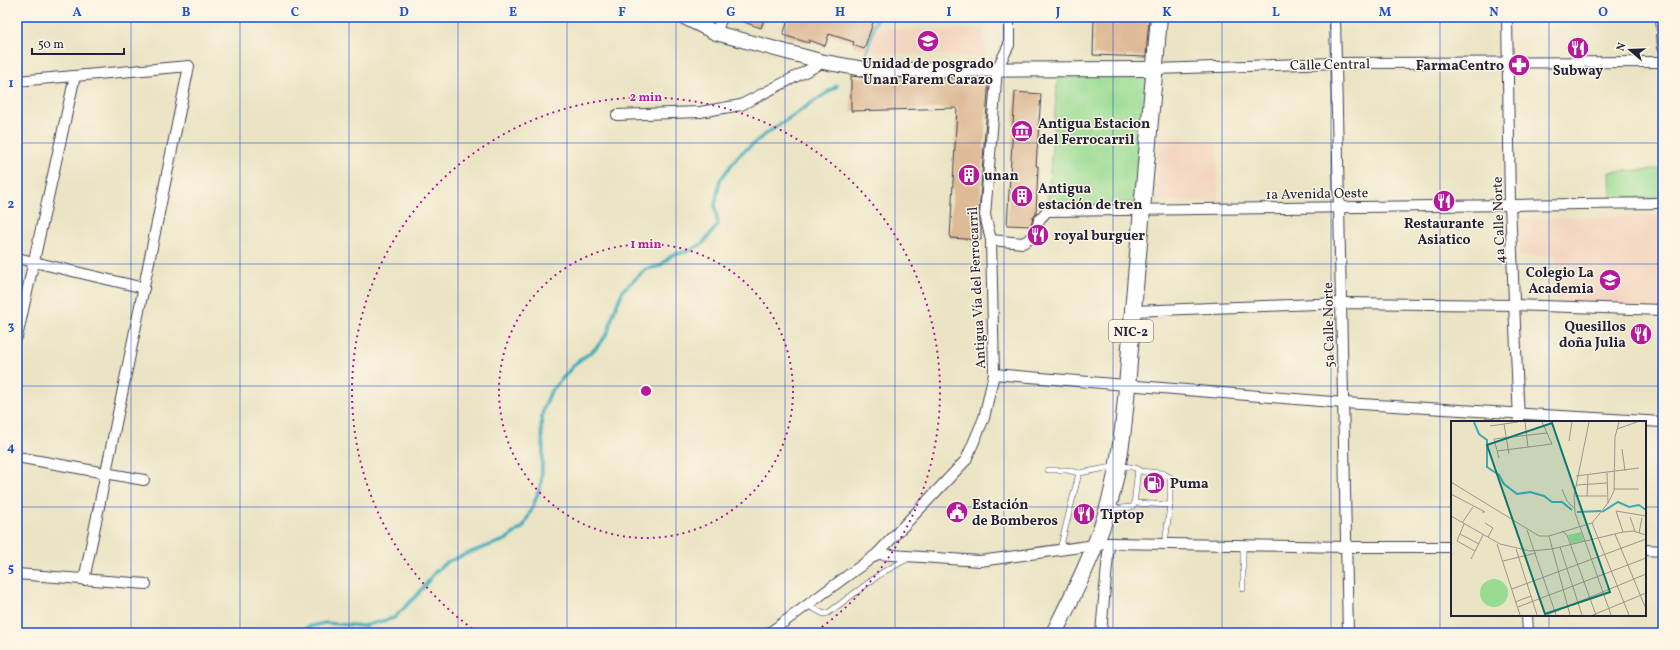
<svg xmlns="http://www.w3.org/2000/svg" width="1680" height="650" font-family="Vollkorn,serif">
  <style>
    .built { fill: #f3d4be }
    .green { fill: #99db92; stroke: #5e7e66 }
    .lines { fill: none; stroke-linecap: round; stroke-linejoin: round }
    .stream { stroke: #3baab9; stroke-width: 3.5 }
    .building { fill: #deba96 }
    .service-casing { stroke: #403f50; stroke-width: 6 }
    .minor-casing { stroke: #403f50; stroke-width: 12 }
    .secondary-casing { stroke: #403f50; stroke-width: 16 }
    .trunk-casing { stroke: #403f50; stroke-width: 18 }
    .service { stroke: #fff; stroke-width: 5 }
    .minor { stroke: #fff; stroke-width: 10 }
    .secondary { stroke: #fff; stroke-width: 14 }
    .trunk { stroke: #fff; stroke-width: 16 }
    .grid { fill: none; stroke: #1d4ed8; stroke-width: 1; stroke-opacity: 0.55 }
    .ring { fill: none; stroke: #b5179e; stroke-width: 2; stroke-dasharray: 2 4 }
    .labels { text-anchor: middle; stroke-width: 3; stroke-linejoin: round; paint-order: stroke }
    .shield { fill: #fcf5e5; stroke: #63616e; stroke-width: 1 }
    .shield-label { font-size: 13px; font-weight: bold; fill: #22223b }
    .poi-label { font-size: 14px; font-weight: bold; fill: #22223b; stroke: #fcf5e5; text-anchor: start }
    .street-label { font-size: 14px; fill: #22223b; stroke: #fcf5e5 }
    .inset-river { fill: none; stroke: #3baab9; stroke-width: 2 }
    .inset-road { fill: none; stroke: #9a968d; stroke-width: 1 }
    .view { fill: #0f766e; fill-opacity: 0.15; stroke: #0f766e; stroke-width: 2 }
    .inset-edge { fill: none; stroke: #22223b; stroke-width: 2 }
    .centre { fill: #b5179e; stroke: #fcf5e5; stroke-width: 2 }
    .ring-label { font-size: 12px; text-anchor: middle; font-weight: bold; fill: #b5179e; stroke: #fcf5e5; stroke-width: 3; stroke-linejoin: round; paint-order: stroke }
    .neatline { fill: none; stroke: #1d4ed8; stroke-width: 1.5 }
    .grid-label { font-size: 13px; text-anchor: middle; font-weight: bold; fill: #1d4ed8 }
  </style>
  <rect width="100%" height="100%" fill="#fcf5e5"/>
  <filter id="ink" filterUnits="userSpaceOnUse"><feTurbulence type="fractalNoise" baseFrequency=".025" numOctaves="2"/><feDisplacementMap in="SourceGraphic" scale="8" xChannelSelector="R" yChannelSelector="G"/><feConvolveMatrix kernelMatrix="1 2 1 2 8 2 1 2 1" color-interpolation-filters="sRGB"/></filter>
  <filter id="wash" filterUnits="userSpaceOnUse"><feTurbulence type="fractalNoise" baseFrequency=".012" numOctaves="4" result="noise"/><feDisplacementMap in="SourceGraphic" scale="16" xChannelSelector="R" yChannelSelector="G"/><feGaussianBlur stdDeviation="0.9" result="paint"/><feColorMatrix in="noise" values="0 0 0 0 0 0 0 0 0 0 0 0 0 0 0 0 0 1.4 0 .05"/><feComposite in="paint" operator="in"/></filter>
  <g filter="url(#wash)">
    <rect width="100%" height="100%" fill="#eae4c4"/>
    <g class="built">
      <polygon points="874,29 984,30 985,57 872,52"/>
      <polygon points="1162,134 1217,143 1218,201 1156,200"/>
      <polygon points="1663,215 1663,308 1557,303 1556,255 1519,256 1520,219"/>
    </g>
    <g class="green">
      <polygon points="1058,74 1149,75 1135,203 1047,206"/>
      <polygon points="1661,169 1662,197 1611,200 1610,172"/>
    </g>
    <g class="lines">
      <g class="stream">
        <polyline points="866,54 877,17"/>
        <polyline points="294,633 308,627 325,623 363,626 394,618 418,594 436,571 447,562 471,552 505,540 523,527 532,509 541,484 543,449 541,427 543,410 551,391 576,363 595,349 602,341 608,332 614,312 623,290 646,269 660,266 672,255 689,251 702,244 718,225 715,205 720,180 739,155 767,133 837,86"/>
      </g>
    </g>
    <g id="blocks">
      <g class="building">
        <polygon points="735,17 765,17 761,28 735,19"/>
        <polygon points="789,17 875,17 864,49 853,45 854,42 829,34 825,46 809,40 809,43 783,35"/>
        <polygon points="1094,17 1149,17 1146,57 1093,55"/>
        <polygon points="851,76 869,78 989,78 979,214 981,228 981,240 950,238 957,108 851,111"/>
        <polygon points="1015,92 1041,94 1036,166 1038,166 1036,214 1033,218 1031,226 1007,225"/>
      </g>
    </g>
  </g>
  <g filter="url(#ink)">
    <use href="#blocks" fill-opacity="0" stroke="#403f50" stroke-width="1"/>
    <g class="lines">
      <g class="service-casing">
        <g id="service">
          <polyline points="1048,470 1067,470 1079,473 1060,549"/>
          <polyline points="1138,471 1162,473 1170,477 1170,505 1165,543"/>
          <path d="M 1079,473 C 1094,471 1125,462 1138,469 L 1134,505 L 1132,507 L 1110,509"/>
          <polyline points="1135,503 1170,505"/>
          <polyline points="1243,545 1243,589"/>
          <polyline points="807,605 824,614 828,613 883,572 909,558"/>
        </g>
      </g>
      <g class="minor-casing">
        <g id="minor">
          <polyline points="1335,17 1348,633"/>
          <polyline points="1507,17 1510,204 1519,422"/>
          <polyline points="1661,17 1663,47"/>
          <polyline points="716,33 722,17"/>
          <polyline points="1155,69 1336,63 1663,62"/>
          <polyline points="17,81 189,66 84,580"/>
          <polyline points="617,115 700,112 741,105 824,62"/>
          <polyline points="991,240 1023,243 1036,235 1039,220 1047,211 1663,203"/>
          <polyline points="17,258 144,288"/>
          <polyline points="1133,311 1342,303 1515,305 1663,310"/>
          <polyline points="17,337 75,76"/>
          <polyline points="994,374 1344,403 1663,422"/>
          <polyline points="17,457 144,480"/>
          <polyline points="1645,550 1663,551"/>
          <polyline points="877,554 980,561 1109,543 1347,547 1452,547"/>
          <polyline points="17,574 146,584"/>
          <polyline points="1527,615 1528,633"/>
          <polyline points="769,633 877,554 966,460 984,418 994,374 991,240 985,215 997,69 1009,45 1009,17"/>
          <polyline points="1101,633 1109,543"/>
        </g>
      </g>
      <g class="secondary-casing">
        <polyline id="secondary" points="684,17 716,33 824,62 869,70 1155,69"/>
      </g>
      <g class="trunk-casing">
        <path id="trunk" d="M 1054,633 C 1074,593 1094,554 1107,511 C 1126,448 1127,375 1133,310 C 1141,213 1151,115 1159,17"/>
      </g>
      <use href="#service" class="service"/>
      <use href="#minor" class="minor"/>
      <use href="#secondary" class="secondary"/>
      <use href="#trunk" class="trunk"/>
    </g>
  </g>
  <path class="grid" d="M 131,17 L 131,633M 240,17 L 240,633M 349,17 L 349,633M 458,17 L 458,633M 567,17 L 567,633M 676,17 L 676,633M 785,17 L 785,633M 895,17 L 895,633M 1004,17 L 1004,633M 1113,17 L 1113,633M 1222,17 L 1222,633M 1331,17 L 1331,633M 1440,17 L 1440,633M 1549,17 L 1549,422M 17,143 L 1663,143M 17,264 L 1663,264M 17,386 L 1663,386M 17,507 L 1452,507M 1645,507 L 1663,507M 1549,615 L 1549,633"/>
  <g class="ring">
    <circle cx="646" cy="391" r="147"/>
    <path d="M477 632A294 294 0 1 1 815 632"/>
  </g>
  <defs>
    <g id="university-disc" transform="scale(1.15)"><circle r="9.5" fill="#b5179e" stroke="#fcf5e5"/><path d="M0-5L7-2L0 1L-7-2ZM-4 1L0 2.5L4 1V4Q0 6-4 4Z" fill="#fff"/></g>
    <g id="restaurant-disc" transform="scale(1.15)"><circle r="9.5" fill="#b5179e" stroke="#fcf5e5"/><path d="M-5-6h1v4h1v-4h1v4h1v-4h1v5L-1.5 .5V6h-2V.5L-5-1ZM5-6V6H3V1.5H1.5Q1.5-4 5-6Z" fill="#fff"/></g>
    <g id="pharmacy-disc" transform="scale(1.15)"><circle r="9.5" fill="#b5179e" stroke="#fcf5e5"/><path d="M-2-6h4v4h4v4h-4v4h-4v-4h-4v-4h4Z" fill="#fff"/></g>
    <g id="museum-disc" transform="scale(1.15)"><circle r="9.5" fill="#b5179e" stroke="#fcf5e5"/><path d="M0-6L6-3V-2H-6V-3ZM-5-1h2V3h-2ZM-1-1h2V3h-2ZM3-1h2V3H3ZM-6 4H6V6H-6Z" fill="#fff"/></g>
    <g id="building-disc" transform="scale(1.15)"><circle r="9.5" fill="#b5179e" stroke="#fcf5e5"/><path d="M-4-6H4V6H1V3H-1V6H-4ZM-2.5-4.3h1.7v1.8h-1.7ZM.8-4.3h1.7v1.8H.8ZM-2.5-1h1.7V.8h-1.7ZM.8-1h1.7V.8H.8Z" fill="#fff"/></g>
    <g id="school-disc" transform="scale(1.15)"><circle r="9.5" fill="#b5179e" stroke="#fcf5e5"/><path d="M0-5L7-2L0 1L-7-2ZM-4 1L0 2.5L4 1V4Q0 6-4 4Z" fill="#fff"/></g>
    <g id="fuel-disc" transform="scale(1.15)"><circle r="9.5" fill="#b5179e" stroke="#fcf5e5"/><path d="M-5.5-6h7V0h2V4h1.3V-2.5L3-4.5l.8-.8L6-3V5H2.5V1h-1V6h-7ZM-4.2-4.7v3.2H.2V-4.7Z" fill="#fff"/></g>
    <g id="civic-disc" transform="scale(1.15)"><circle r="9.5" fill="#b5179e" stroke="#fcf5e5"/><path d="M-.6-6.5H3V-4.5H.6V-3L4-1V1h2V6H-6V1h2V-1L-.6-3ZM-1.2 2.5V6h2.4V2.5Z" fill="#fff"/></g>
  </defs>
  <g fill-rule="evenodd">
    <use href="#university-disc" x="928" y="41"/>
    <use href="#restaurant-disc" x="1578" y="48"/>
    <use href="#pharmacy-disc" x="1519" y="65"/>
    <use href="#museum-disc" x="1022" y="131"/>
    <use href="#building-disc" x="969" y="175"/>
    <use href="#building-disc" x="1022" y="196"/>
    <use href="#restaurant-disc" x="1444" y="201"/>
    <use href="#restaurant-disc" x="1038" y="235"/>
    <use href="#school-disc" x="1610" y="280"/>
    <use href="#restaurant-disc" x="1641" y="334"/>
    <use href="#fuel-disc" x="1154" y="483"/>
    <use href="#civic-disc" x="957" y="512"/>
    <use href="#restaurant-disc" x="1084" y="514"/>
  </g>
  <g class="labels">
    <rect class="shield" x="1109" y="320" width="44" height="22" rx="3"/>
    <g class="shield-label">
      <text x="1131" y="336">NIC-2</text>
    </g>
    <g class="poi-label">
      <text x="928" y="68" text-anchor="middle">Unidad de posgrado<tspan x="928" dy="16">Unan Farem Carazo</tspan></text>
      <text x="1504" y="70" text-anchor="end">FarmaCentro</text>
      <text x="1578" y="75" text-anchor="middle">Subway</text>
      <text x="1038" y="128">Antigua Estacion<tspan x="1038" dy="16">del Ferrocarril</tspan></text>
      <text x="984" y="180">unan</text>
      <text x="1038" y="193">Antigua<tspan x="1038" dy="16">estación de tren</tspan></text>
      <text x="1444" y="228" text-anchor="middle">Restaurante<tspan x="1444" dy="16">Asiatico</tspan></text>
      <text x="1054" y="240">royal burguer</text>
      <text x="1594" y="277" text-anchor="end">Colegio La<tspan x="1594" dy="16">Academia</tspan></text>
      <text x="1626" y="331" text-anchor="end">Quesillos<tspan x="1626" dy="16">doña Julia</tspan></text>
      <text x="1170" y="488">Puma</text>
      <text x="972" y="509">Estación<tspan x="972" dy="16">de Bomberos</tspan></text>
      <text x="1100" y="519">Tiptop</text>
    </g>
    <g class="street-label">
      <text transform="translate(1330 64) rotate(-1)" y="5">Calle Central</text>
      <text transform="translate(1317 193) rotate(-1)" y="5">1a Avenida Oeste</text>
      <text transform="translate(1498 220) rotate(-92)" y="5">4a Calle Norte</text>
      <text transform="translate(976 288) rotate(-93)" y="5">Antigua Vía del Ferrocarril</text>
      <text transform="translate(1328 325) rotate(-91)" y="5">5a Calle Norte</text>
    </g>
  </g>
  <g transform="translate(1451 421)">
    <rect width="195" height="195" fill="#eae4c4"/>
    <path d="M 130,111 L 133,120 L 120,123 L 117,114 ZM29 172a14 14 0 1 1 28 0a14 14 0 1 1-28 0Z" fill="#99db92"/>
    <path class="inset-river" d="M 23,1 L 28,13 L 36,19 L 36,46 L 48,54 L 53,63 L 66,73 L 79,71 L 93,75 L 101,81 L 111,81 L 121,89M 126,91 L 150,90M 151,91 L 167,81 L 178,86 L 188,84 L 195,89"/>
    <path class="inset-road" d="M 74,1 L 77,26M 53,3 L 58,33M 39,5 L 67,1M 166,8 L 186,1M 118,20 L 121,1M 171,28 L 174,50M 46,30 L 101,23 L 91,1M 48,37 L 43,18 L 96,12M 156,52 L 157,82M 125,55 L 188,47M 0,61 L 88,115 L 98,115 L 141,102 L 157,82 L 163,70 L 164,16 L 168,1M 125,64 L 156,62M 111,68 L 116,80 L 123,87M 163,68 L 188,68M 0,73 L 34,91 L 31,91M 124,75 L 156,75M 136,75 L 137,54M 0,95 L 49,123 L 79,130 L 101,128 L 172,111 L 182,110 L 195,114M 179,96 L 184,110M 11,102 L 22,86M 34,102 L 42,107 L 37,116M 141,102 L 178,194M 13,103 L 6,120 L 24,130M 76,109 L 105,194M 111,110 L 116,114 L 145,194M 172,111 L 165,90 L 195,95M 188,112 L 191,97M 9,113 L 28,123M 164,113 L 195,188M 98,115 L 119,194M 134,120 L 160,194M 134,120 L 124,92 L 123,75 L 138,1M 46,123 L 69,194M 109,126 L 131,194M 65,128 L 86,194M 20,138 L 32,114M 52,140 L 85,132M 61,168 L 195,118M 64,181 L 80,175M 67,186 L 195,137M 96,194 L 195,153M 142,194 L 195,172"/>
    <path class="view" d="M 101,2 L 159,171 L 94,193 L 36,24 Z"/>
    <rect width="195" height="195" class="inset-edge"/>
  </g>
  <circle cx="646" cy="391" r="6" class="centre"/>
  <g class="ring-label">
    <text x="646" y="101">2 min</text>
    <text x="646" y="248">1 min</text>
  </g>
  <rect width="1680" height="650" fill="none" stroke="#fcf5e5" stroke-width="44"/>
  <g transform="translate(1630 50) rotate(289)" stroke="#fcf5e5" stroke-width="3" paint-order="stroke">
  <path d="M0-3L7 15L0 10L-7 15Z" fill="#22223b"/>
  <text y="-6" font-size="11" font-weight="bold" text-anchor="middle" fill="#22223b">N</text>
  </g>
  <path d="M32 48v6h92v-6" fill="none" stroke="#22223b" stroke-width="2"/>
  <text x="38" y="48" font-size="12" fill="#22223b" stroke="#fcf5e5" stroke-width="3" paint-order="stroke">50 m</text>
  <rect x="22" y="22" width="1636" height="606" class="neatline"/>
  <g class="grid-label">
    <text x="77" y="16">A</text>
    <text x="186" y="16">B</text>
    <text x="295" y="16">C</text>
    <text x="404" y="16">D</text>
    <text x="513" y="16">E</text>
    <text x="622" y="16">F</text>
    <text x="731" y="16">G</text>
    <text x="840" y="16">H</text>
    <text x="949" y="16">I</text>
    <text x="1058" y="16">J</text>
    <text x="1167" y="16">K</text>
    <text x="1276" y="16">L</text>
    <text x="1385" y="16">M</text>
    <text x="1494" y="16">N</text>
    <text x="1603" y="16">O</text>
    <text x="11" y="87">1</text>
    <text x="11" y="208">2</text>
    <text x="11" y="330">3</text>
    <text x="11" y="451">4</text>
    <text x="11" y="572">5</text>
  </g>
</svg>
